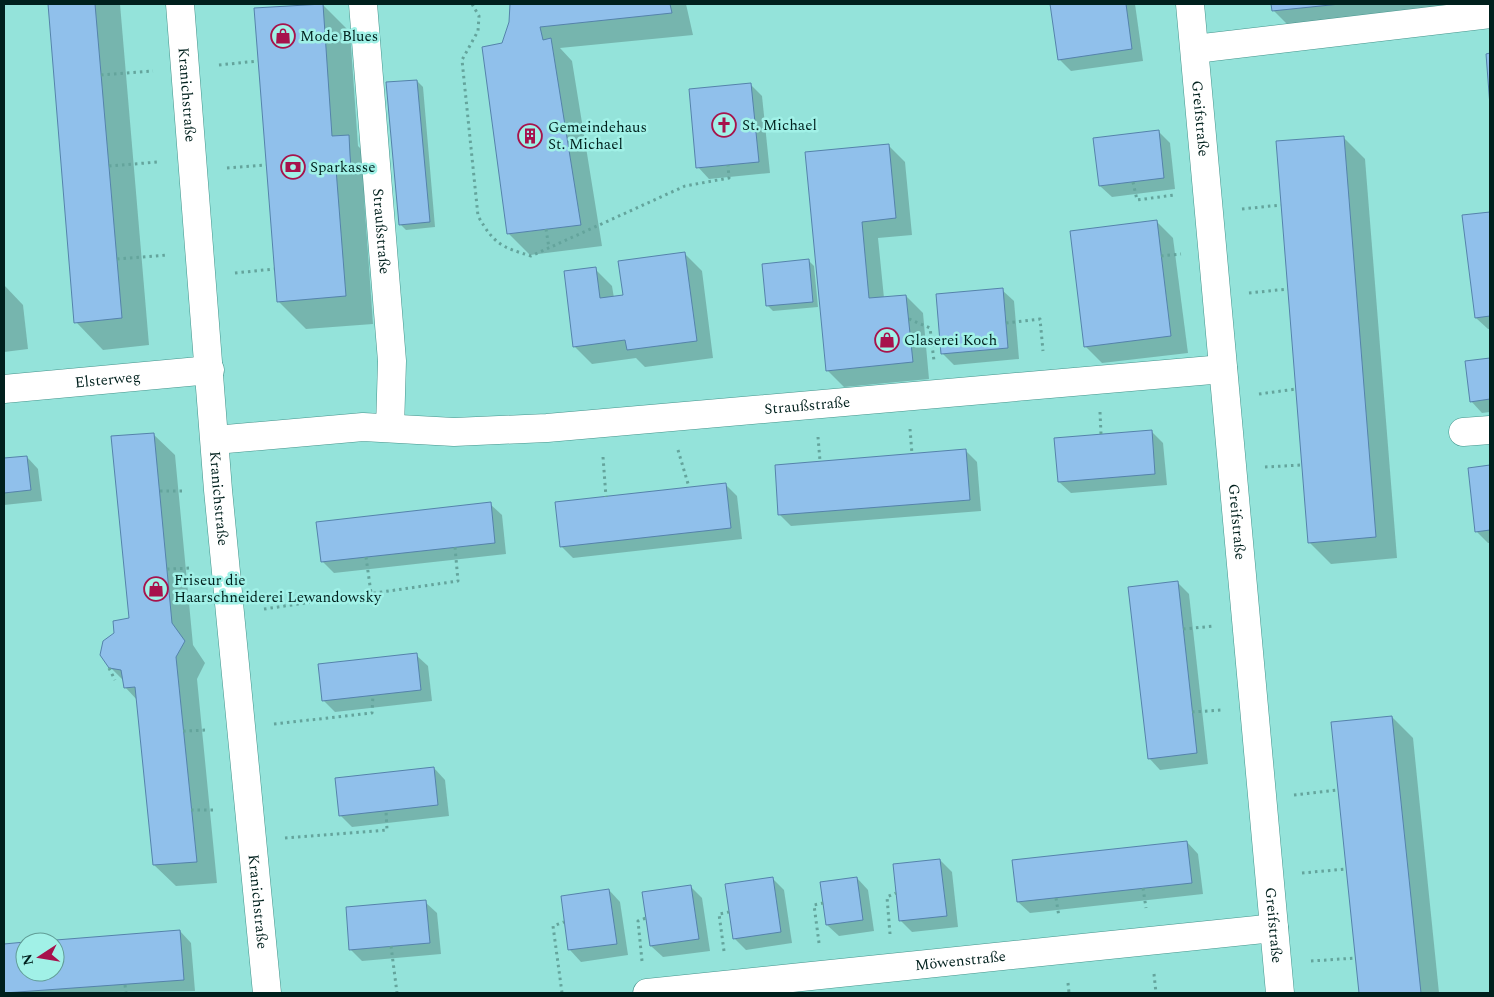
<svg xmlns="http://www.w3.org/2000/svg" width="1494" height="997" font-family="Spectral,serif">
  <style>
    .shadow { fill: #0003 }
    .building { fill: #90c0eb; stroke: #5583ab }
    .lines { fill: none; stroke-linecap: round; stroke-linejoin: round }
    .minor-casing { stroke: #44948c; stroke-width: 29 }
    .path { stroke: #64a49c; stroke-width: 3; stroke-dasharray: 2.5 4; stroke-linecap: butt }
    .minor { stroke: #fff; stroke-width: 28 }
    .labels { text-anchor: middle; stroke-width: 5; stroke-linejoin: round; paint-order: stroke }
    .poi-label { font-size: 15px; fill: #00201d; stroke: #a1f1e7; text-anchor: start }
    .street-label { font-size: 15px; fill: #00201d; stroke: #a1f1e7 }
  </style>
  <rect width="100%" height="100%" fill="#94e3da"/>
  <g class="shadow">
    <polygon points="49,4 120,4 149,345 103,350 76,322"/>
    <polygon points="322,4 350,32 358,146 376,164 378,196 364,197 373,324 306,329 278,301 256,9"/>
    <polygon points="512,4 686,4 693,35 560,48 572,61 602,246 530,255 509,234 503,44 510,23"/>
    <polygon points="1051,4 1135,4 1143,61 1071,71 1059,59"/>
    <polygon points="1272,4 1490,4 1301,38 1273,10"/>
    <polygon points="417,81 423,87 435,227 406,230 400,224"/>
    <polygon points="750,84 762,96 770,173 709,179 698,167"/>
    <polygon points="1158,131 1170,143 1175,189 1112,197 1100,186"/>
    <polygon points="1343,137 1365,159 1397,558 1331,564 1309,542"/>
    <polygon points="888,145 905,162 912,235 878,238 884,298 906,296 923,313 929,379 844,387 827,370 806,153"/>
    <polygon points="1490,213 1490,329 1488,329 1476,318 1464,216"/>
    <polygon points="1156,221 1173,238 1188,353 1102,363 1085,346"/>
    <polygon points="685,254 702,271 713,358 645,367 636,358 592,364 575,347 595,269 612,286 614,298 625,296"/>
    <polygon points="809,261 814,266 818,307 773,311 768,306"/>
    <polygon points="4,285 23,305 28,349 4,352"/>
    <polygon points="1002,290 1014,301 1019,359 954,365 942,353"/>
    <polygon points="1490,359 1490,412 1482,413 1471,401 1466,362"/>
    <polygon points="1151,431 1163,443 1167,485 1071,493 1059,482"/>
    <polygon points="153,434 175,455 193,645 205,663 197,679 217,883 176,886 154,865 138,701 125,687 124,681 110,667 130,619"/>
    <polygon points="965,450 977,462 981,511 791,526 780,515"/>
    <polygon points="27,457 38,469 42,501 4,505 4,460"/>
    <polygon points="1490,466 1490,543 1488,543 1476,531 1469,469"/>
    <polygon points="726,485 737,496 742,539 573,558 561,546"/>
    <polygon points="490,504 502,515 506,554 334,573 322,561"/>
    <polygon points="1177,582 1189,594 1208,764 1160,770 1149,758"/>
    <polygon points="416,655 428,666 432,701 335,712 323,700"/>
    <polygon points="1392,717 1413,738 1439,993 1360,993 1333,723"/>
    <polygon points="434,768 445,780 449,816 352,827 340,815"/>
    <polygon points="1187,842 1198,854 1203,894 1030,913 1018,902"/>
    <polygon points="940,860 952,872 958,927 912,932 900,920"/>
    <polygon points="772,878 784,890 792,943 746,950 734,938"/>
    <polygon points="857,878 868,890 874,931 839,936 827,925"/>
    <polygon points="690,886 702,898 710,951 663,957 651,946"/>
    <polygon points="609,890 620,902 628,955 581,962 570,950 562,897"/>
    <polygon points="425,902 437,913 441,954 362,961 350,949"/>
    <polygon points="180,931 191,943 195,991 4,993 4,945 25,944 25,972 55,972 55,942 46,942"/>
  </g>
  <g class="building">
    <polygon points="48,4 95,4 122,318 74,323"/>
    <polygon points="323,4 332,136 349,135 350,155 351,168 336,169 346,296 277,302 254,8"/>
    <polygon points="510,4 670,4 672,13 540,27 543,40 551,38 581,225 507,234 482,47 502,43 509,22"/>
    <polygon points="1050,4 1126,4 1132,49 1058,60"/>
    <polygon points="1271,4 1340,4 1272,11"/>
    <polygon points="1490,53 1490,106 1486,54"/>
    <polygon points="417,80 430,222 399,225 386,82"/>
    <polygon points="751,83 759,162 696,168 689,89"/>
    <polygon points="1159,130 1164,178 1099,186 1093,138"/>
    <polygon points="1344,136 1376,537 1308,543 1276,141"/>
    <polygon points="889,144 896,218 862,222 869,298 906,295 913,362 826,371 805,152"/>
    <polygon points="1490,212 1490,316 1475,318 1462,215"/>
    <polygon points="1157,220 1171,336 1084,347 1070,231"/>
    <polygon points="685,252 697,341 627,350 625,340 573,347 564,271 596,267 600,298 623,295 618,261"/>
    <polygon points="809,259 813,302 766,306 762,264"/>
    <polygon points="1003,288 1008,348 941,354 936,294"/>
    <polygon points="1490,358 1490,399 1470,402 1465,361"/>
    <polygon points="1152,430 1155,474 1058,482 1054,438"/>
    <polygon points="154,433 172,623 185,641 176,657 197,862 153,865 135,687 124,688 121,670 109,668 100,655 103,641 114,633 113,621 129,618 111,436"/>
    <polygon points="966,449 970,500 778,515 775,465"/>
    <polygon points="27,456 31,490 4,493 4,458"/>
    <polygon points="1490,465 1490,530 1475,532 1468,468"/>
    <polygon points="726,483 731,528 560,547 555,502"/>
    <polygon points="491,502 495,543 321,562 316,522"/>
    <polygon points="1178,581 1197,753 1148,759 1128,587"/>
    <polygon points="417,653 421,690 322,701 318,664"/>
    <polygon points="1392,716 1421,993 1359,993 1331,722"/>
    <polygon points="434,767 438,805 339,816 335,778"/>
    <polygon points="1187,841 1192,883 1017,902 1012,860"/>
    <polygon points="940,859 947,916 899,921 893,864"/>
    <polygon points="773,877 781,932 733,939 725,884"/>
    <polygon points="857,877 863,920 826,925 820,882"/>
    <polygon points="691,885 699,939 650,946 642,892"/>
    <polygon points="609,889 617,944 568,950 561,896"/>
    <polygon points="426,900 430,943 349,950 346,907"/>
    <polygon points="180,930 184,980 4,993 4,944 25,942 25,972 55,972 55,942 31,942"/>
  </g>
  <g class="lines">
    <g class="minor-casing">
      <g id="minor">
        <path id="s1" d="M 180,4 L 218,490 L 267,993"/>
        <path id="s2" d="M 363,4 L 392,361 L 390,428"/>
        <path id="s3" d="M 1190,4 L 1280,993"/>
        <polyline points="1195,49 1490,14"/>
        <path id="s4" d="M 4,389 L 210,370"/>
        <polyline points="1463,432 1490,430"/>
        <path id="s5" d="M 215,440 L 363,427 L 454,432 L 547,428 L 1223,369"/>
        <path id="s6" d="M 647,993 L 1274,928"/>
      </g>
    </g>
    <g class="path">
      <path d="M 472,4 L 479,16 L 478,31 L 462,60 L 478,216 C 494,244 501,247 531,256 L 685,186 L 729,178 L 728,165"/>
      <polyline points="219,65 258,61"/>
      <polyline points="101,75 153,71"/>
      <polyline points="109,166 158,162"/>
      <polyline points="227,168 266,165"/>
      <polyline points="1133,182 1137,200 1174,195"/>
      <polyline points="1242,209 1281,205"/>
      <polyline points="546,229 549,248"/>
      <polyline points="1161,256 1181,254"/>
      <polyline points="117,259 167,255"/>
      <polyline points="235,273 274,269"/>
      <polyline points="1249,293 1288,289"/>
      <polyline points="909,319 930,328 934,361"/>
      <polyline points="1006,323 1040,319 1043,351"/>
      <polyline points="1259,394 1296,389"/>
      <polyline points="1100,412 1101,434"/>
      <polyline points="910,429 912,454"/>
      <polyline points="818,437 820,461"/>
      <polyline points="678,450 689,487"/>
      <polyline points="603,457 606,497"/>
      <polyline points="1265,467 1302,465"/>
      <polyline points="160,491 184,491"/>
      <polyline points="366,557 371,593"/>
      <polyline points="167,569 192,568"/>
      <polyline points="264,609 458,581 455,547"/>
      <polyline points="1183,629 1215,626"/>
      <polyline points="109,668 115,680"/>
      <polyline points="1192,712 1222,710"/>
      <polyline points="274,724 372,713 373,695"/>
      <polyline points="183,731 208,730"/>
      <polyline points="1294,795 1338,790"/>
      <polyline points="191,810 216,810"/>
      <polyline points="285,838 387,830 386,811"/>
      <polyline points="1302,873 1346,869"/>
      <polyline points="1143,888 1146,908"/>
      <polyline points="1056,898 1059,917"/>
      <polyline points="890,934 887,897 896,893"/>
      <polyline points="819,943 814,905 823,903"/>
      <polyline points="391,946 397,993"/>
      <polyline points="724,951 719,914 729,912"/>
      <polyline points="642,961 638,921 646,918"/>
      <polyline points="1311,961 1356,958"/>
      <polyline points="1154,974 1156,993"/>
      <polyline points="1068,983 1069,993"/>
      <polyline points="125,985 126,993"/>
      <polyline points="40,992 40,993"/>
      <polyline points="562,993 553,926 564,922"/>
    </g>
    <use href="#minor" class="minor"/>
  </g>
  <defs>
    <g id="shop-ring" transform="scale(1.25)"><circle r="9.5" fill="#a1f1e7" stroke="#a7124c" stroke-width="1.5"/><path d="M-5-2.5h2.3a2.7 3.5 0 0 1 5.4 0H5L5.5 6h-11ZM-1.5-2.5h3a1.5 2.3 0 0 0-3 0Z" fill="#a7124c"/></g>
    <g id="church-ring" transform="scale(1.25)"><circle r="9.5" fill="#a1f1e7" stroke="#a7124c" stroke-width="1.5"/><path d="M-1.2-6h2.4v3.5h3.3v2.4h-3.3V6h-2.4V-.1h-3.3v-2.4h3.3Z" fill="#a7124c"/></g>
    <g id="building-ring" transform="scale(1.25)"><circle r="9.5" fill="#a1f1e7" stroke="#a7124c" stroke-width="1.5"/><path d="M-4-6H4V6H1V3H-1V6H-4ZM-2.5-4.3h1.7v1.8h-1.7ZM.8-4.3h1.7v1.8H.8ZM-2.5-1h1.7V.8h-1.7ZM.8-1h1.7V.8H.8Z" fill="#a7124c"/></g>
    <g id="bank-ring" transform="scale(1.25)"><circle r="9.5" fill="#a1f1e7" stroke="#a7124c" stroke-width="1.5"/><path d="M-6-4H6V4H-6ZM0-2.3a2.3 2.3 0 1 0 0 4.6a2.3 2.3 0 1 0 0-4.6Z" fill="#a7124c"/></g>
  </defs>
  <g fill-rule="evenodd">
    <use href="#shop-ring" x="283" y="36"/>
    <use href="#church-ring" x="724" y="125"/>
    <use href="#building-ring" x="530" y="136"/>
    <use href="#bank-ring" x="293" y="167"/>
    <use href="#shop-ring" x="887" y="340"/>
    <use href="#shop-ring" x="156" y="589"/>
  </g>
  <g class="labels">
    <g class="poi-label">
      <text x="300" y="41">Mode Blues</text>
      <text x="742" y="130">St. Michael</text>
      <text x="548" y="132">Gemeindehaus<tspan x="548" dy="17">St. Michael</tspan></text>
      <text x="310" y="172">Sparkasse</text>
      <text x="904" y="345">Glaserei Koch</text>
      <text x="174" y="585">Friseur die<tspan x="174" dy="17">Haarschneiderei Lewandowsky</tspan></text>
    </g>
    <g class="street-label">
      <text dy="5" stroke="none"><textPath href="#s1" startOffset="91">Kranichstraße</textPath></text>
      <text dy="5" stroke="none"><textPath href="#s3" startOffset="115">Greifstraße</textPath></text>
      <text dy="5" stroke="none"><textPath href="#s2" startOffset="228">Straußstraße</textPath></text>
      <text dy="5" stroke="none"><textPath href="#s4" startOffset="104">Elsterweg</textPath></text>
      <text dy="5" stroke="none"><textPath href="#s5" startOffset="594">Straußstraße</textPath></text>
      <text dy="5" stroke="none"><textPath href="#s1" startOffset="496">Kranichstraße</textPath></text>
      <text dy="5" stroke="none"><textPath href="#s3" startOffset="520">Greifstraße</textPath></text>
      <text dy="5" stroke="none"><textPath href="#s1" startOffset="901">Kranichstraße</textPath></text>
      <text dy="5" stroke="none"><textPath href="#s3" startOffset="925">Greifstraße</textPath></text>
      <text dy="5" stroke="none"><textPath href="#s6" startOffset="315">Möwenstraße</textPath></text>
    </g>
  </g>
  <rect width="1494" height="997" fill="none" stroke="#00201d" stroke-width="10"/>
  <g transform="translate(40 957) rotate(258)"><circle r="24" fill="#a1f1e7" stroke="#619d96"/>
  <path d="M0-4L9 19L0 12L-9 19Z" fill="#a7124c"/>
  <text y="-8" font-size="14" font-weight="bold" text-anchor="middle" fill="#00201d">N</text>
  </g>
</svg>
